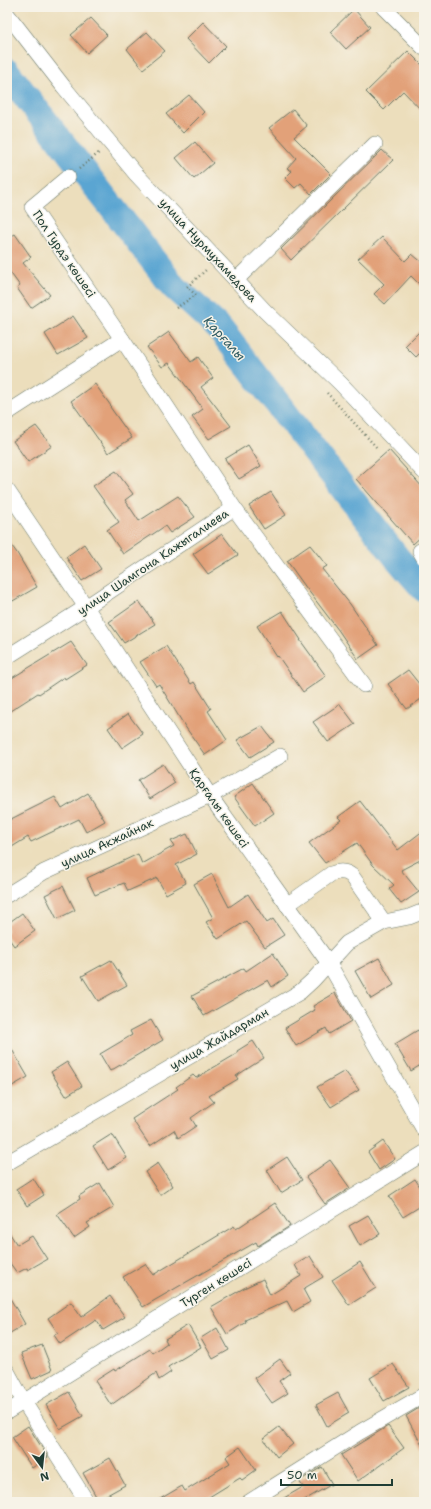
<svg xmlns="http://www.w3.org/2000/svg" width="431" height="1509" font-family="'Shantell Sans',sans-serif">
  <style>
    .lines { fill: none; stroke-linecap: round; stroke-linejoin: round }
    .river { stroke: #5aa5d2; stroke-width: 27 }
    .building { fill: #e2a179 }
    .minor-casing { stroke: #677564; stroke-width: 16 }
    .path { stroke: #677564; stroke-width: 2.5; stroke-dasharray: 1 3; stroke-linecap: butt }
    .minor { stroke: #fff; stroke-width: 15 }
    .labels { text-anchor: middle; stroke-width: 3; stroke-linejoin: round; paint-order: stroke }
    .street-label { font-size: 12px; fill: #1f3d34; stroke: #f7f3e8 }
    .water-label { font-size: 13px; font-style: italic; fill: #315c63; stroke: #f7f3e8 }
  </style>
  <rect width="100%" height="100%" fill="#f7f3e8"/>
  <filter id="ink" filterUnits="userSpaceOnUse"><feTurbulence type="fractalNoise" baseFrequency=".025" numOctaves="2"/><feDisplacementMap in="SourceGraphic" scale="8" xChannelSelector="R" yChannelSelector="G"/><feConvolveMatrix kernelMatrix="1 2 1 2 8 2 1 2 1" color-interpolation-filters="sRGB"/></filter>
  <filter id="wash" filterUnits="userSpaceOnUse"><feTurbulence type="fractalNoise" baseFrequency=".012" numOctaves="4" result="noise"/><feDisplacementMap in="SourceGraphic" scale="16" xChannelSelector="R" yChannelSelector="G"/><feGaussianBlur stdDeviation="0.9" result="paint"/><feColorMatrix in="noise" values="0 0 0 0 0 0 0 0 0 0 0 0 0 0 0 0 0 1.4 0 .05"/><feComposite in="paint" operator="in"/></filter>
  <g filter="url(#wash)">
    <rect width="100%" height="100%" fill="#ecdebc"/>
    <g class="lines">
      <polyline class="river" points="7,72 173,286 220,329 397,558 424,589"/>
    </g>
    <g id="blocks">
      <g class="building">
        <polygon points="354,9 370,27 346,49 330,32"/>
        <polygon points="91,18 107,35 87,53 71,35"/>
        <polygon points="203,22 226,46 209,63 186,39"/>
        <polygon points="147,32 165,51 143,69 127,49"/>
        <polygon points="408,51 424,67 424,113 403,91 384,110 366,92"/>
        <polygon points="189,95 204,112 183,133 166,114"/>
        <polygon points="293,109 307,126 294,137 331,174 311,194 301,183 295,188 285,178 292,171 287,168 296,158 269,128"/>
        <polygon points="195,142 213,163 194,179 176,158"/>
        <polygon points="382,150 393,160 291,260 281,249"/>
        <polygon points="15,234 31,257 23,263 50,295 31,308 17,288 20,286 7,268 7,239"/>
        <polygon points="382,237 405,261 412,254 424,264 424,289 411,276 385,304 374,294 384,284 358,259"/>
        <polygon points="73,316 88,338 58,355 45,334"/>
        <polygon points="424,327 424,349 416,357 405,346"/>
        <polygon points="169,332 191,362 198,357 213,378 201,387 231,426 209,439 192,417 203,409 169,363 162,367 147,347"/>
        <polygon points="95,384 111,406 110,407 132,438 108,453 71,401"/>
        <polygon points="36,426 52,446 28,462 13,441"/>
        <polygon points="248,445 261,466 239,479 225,459"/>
        <polygon points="389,450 424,489 424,534 413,544 356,479"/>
        <polygon points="116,471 133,494 125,500 139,521 178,496 195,517 170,533 165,526 123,554 107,530 119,522 93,486"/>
        <polygon points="271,492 286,515 264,529 249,506"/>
        <polygon points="222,534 238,555 208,574 193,554"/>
        <polygon points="7,539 17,553 37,587 11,602 7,594"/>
        <polygon points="84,544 101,569 82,581 66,557"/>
        <polygon points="310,545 327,566 322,569 350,604 378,645 358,659 339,631 307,589 287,561"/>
        <polygon points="139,601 155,624 124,643 109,622"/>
        <polygon points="282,611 301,640 300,640 326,676 303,692 278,656 277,657 257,626"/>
        <polygon points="71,642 87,665 65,679 64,677 39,694 38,693 7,713 7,681"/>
        <polygon points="166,646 191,684 194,682 211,709 208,711 227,740 205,755 184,725 159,684 156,686 140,662"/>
        <polygon points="408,670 424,690 424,697 407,709 388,684"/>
        <polygon points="340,704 355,724 328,742 313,722"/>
        <polygon points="128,714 143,734 122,748 108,728"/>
        <polygon points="262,726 274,742 250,757 237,740"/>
        <polygon points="163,764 175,783 150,799 138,780"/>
        <polygon points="253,783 274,813 255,826 234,797"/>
        <polygon points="88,793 105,821 86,832 79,819 31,842 28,837 7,850 7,821 55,797 62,809"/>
        <polygon points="360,801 398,850 424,830 424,858 401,870 419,892 401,904 389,889 394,885 373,865 357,843 325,863 309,843 341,820 338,817"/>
        <polygon points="187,834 197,854 176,865 186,883 166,894 157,878 128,891 124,883 95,895 87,878 138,854 142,864 174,846 171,841"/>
        <polygon points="212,874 229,907 248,894 267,923 273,919 284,935 265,947 246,921 218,939 206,922 213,918 194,884"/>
        <polygon points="63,886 75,910 57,919 45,895"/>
        <polygon points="22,913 35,931 14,946 7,936 7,924"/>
        <polygon points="273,953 288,976 272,987 268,980 204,1016 192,996 244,968 246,971"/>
        <polygon points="379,958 394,985 371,999 355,971"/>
        <polygon points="111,960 127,985 98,1001 82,976"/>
        <polygon points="335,993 351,1021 329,1034 326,1028 296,1046 285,1028 315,1010 313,1006"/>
        <polygon points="151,1020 163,1040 110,1071 100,1054 132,1035 130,1031"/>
        <polygon points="418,1030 424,1039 424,1063 411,1071 395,1044"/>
        <polygon points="7,1041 28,1077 7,1089"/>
        <polygon points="253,1041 264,1058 236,1076 238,1079 209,1096 214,1102 191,1118 196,1126 178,1138 174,1130 150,1146 132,1119 178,1089 176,1087 193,1075 196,1078 238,1053 237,1051"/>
        <polygon points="67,1062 82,1086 66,1096 51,1072"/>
        <polygon points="345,1071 359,1090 331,1107 317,1087"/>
        <polygon points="112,1134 127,1158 108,1170 93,1146"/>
        <polygon points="383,1141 395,1159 379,1170 368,1152"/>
        <polygon points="287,1157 302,1180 281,1193 267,1170"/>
        <polygon points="330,1160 350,1188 325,1204 306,1177"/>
        <polygon points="158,1163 173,1186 160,1195 145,1172"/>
        <polygon points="33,1178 44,1195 27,1206 16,1189"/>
        <polygon points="415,1179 424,1193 424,1204 403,1217 389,1196"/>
        <polygon points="100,1183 114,1207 87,1223 90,1227 74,1238 57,1214 80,1199 79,1196"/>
        <polygon points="275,1203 290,1226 258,1246 256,1242 143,1307 123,1277 145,1264 153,1275 234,1226 236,1229"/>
        <polygon points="368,1215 380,1234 360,1246 349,1226"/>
        <polygon points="7,1229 17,1245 32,1236 47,1259 28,1270 27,1268 17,1273 7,1259"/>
        <polygon points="310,1256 323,1277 303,1289 310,1302 293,1312 287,1301 245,1320 246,1322 227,1334 211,1307 244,1288 263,1279 270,1295 301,1276 295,1265"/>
        <polygon points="360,1262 376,1288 349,1305 332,1280"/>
        <polygon points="7,1293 25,1324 7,1335"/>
        <polygon points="110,1296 125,1317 103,1330 96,1320 60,1344 54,1335 58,1333 48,1318 71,1302 81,1317"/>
        <polygon points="188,1325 201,1347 168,1367 171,1372 159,1380 156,1373 111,1405 95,1381 114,1369 115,1371 150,1349 153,1353 167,1343 165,1339"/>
        <polygon points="217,1328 229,1350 213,1359 201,1338"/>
        <polygon points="42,1345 52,1370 32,1379 21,1353"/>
        <polygon points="280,1359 290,1373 279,1381 288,1393 272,1403 254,1378"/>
        <polygon points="393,1364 409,1387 384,1401 370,1378"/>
        <polygon points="69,1392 83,1416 60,1429 46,1405"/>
        <polygon points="338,1393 349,1413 327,1426 316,1405"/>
        <polygon points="424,1405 424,1449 406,1416"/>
        <polygon points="28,1426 48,1457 32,1468 12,1437"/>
        <polygon points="388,1426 404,1448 358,1481 341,1455"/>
        <polygon points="279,1427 293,1444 277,1457 263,1439"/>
        <polygon points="240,1447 256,1470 242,1480 240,1478 201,1502 155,1502 182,1486 185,1491 230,1463 226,1457"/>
        <polygon points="110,1458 125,1485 98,1500 83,1473"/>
        <polygon points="322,1467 332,1484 301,1502 277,1502 303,1487 299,1481"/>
      </g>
    </g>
  </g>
  <g filter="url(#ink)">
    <use href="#blocks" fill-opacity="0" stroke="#677564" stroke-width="1"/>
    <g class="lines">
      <g class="minor-casing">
        <g id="minor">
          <polyline points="383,7 424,48"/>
          <polyline points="7,14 63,86 135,173 265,311 341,384 424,472"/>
          <polyline points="68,177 32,207 122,339 234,508 364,685"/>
          <polyline points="236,280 375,144"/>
          <polyline points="7,413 122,339"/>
          <polyline points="7,490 86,607 210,796 328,962 424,1130"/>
          <polyline points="420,551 424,558"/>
          <polyline points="7,657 86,607 234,508"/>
          <polyline points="7,895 44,872 210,796 280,756"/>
          <path d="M 287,905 L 331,874 C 338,871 345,870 352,876 L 384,922"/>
          <polyline points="7,1163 300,992 313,980 347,943 384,922 409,917 424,911"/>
          <polyline points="7,1371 24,1402 87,1502"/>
          <polyline points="7,1412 424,1153"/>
          <polyline points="249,1502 360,1432 424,1395"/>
        </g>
      </g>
      <g class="path">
        <polyline points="79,169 100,152"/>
        <polyline points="176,308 196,295 187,287 206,270"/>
        <polyline points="327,393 378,449"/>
      </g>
      <use href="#minor" class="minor"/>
    </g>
  </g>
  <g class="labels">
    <g class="street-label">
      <text transform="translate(208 250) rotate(47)" y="4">улица Нурмухамедова</text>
      <text transform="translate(64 254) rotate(56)" y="4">Пол Гурдэ көшесі</text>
      <text transform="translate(153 562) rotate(-34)" y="4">улица Шамгона Кажыгалиева</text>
      <text transform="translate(219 808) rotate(55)" y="4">Қарғалы көшесі</text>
      <text transform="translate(107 843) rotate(-25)" y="4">улица Акжайнак</text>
      <text transform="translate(219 1039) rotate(-30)" y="4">улица Жайдарман</text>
      <text transform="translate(216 1283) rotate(-32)" y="4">Түрген көшесі</text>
    </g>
    <g class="water-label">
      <text transform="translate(225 338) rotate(48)" y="5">Қарғалы</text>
    </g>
  </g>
  <rect width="431" height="1509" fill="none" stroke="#f7f3e8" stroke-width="24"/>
  <g transform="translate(42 1467) rotate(165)" stroke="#f7f3e8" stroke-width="3" paint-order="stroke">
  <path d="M0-3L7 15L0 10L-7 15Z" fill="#1f3d34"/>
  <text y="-6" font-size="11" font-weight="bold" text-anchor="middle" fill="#1f3d34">N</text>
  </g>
  <path d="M281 1479v6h111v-6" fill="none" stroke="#1f3d34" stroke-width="2"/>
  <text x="287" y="1479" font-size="12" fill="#1f3d34" stroke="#f7f3e8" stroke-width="3" paint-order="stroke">50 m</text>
</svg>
